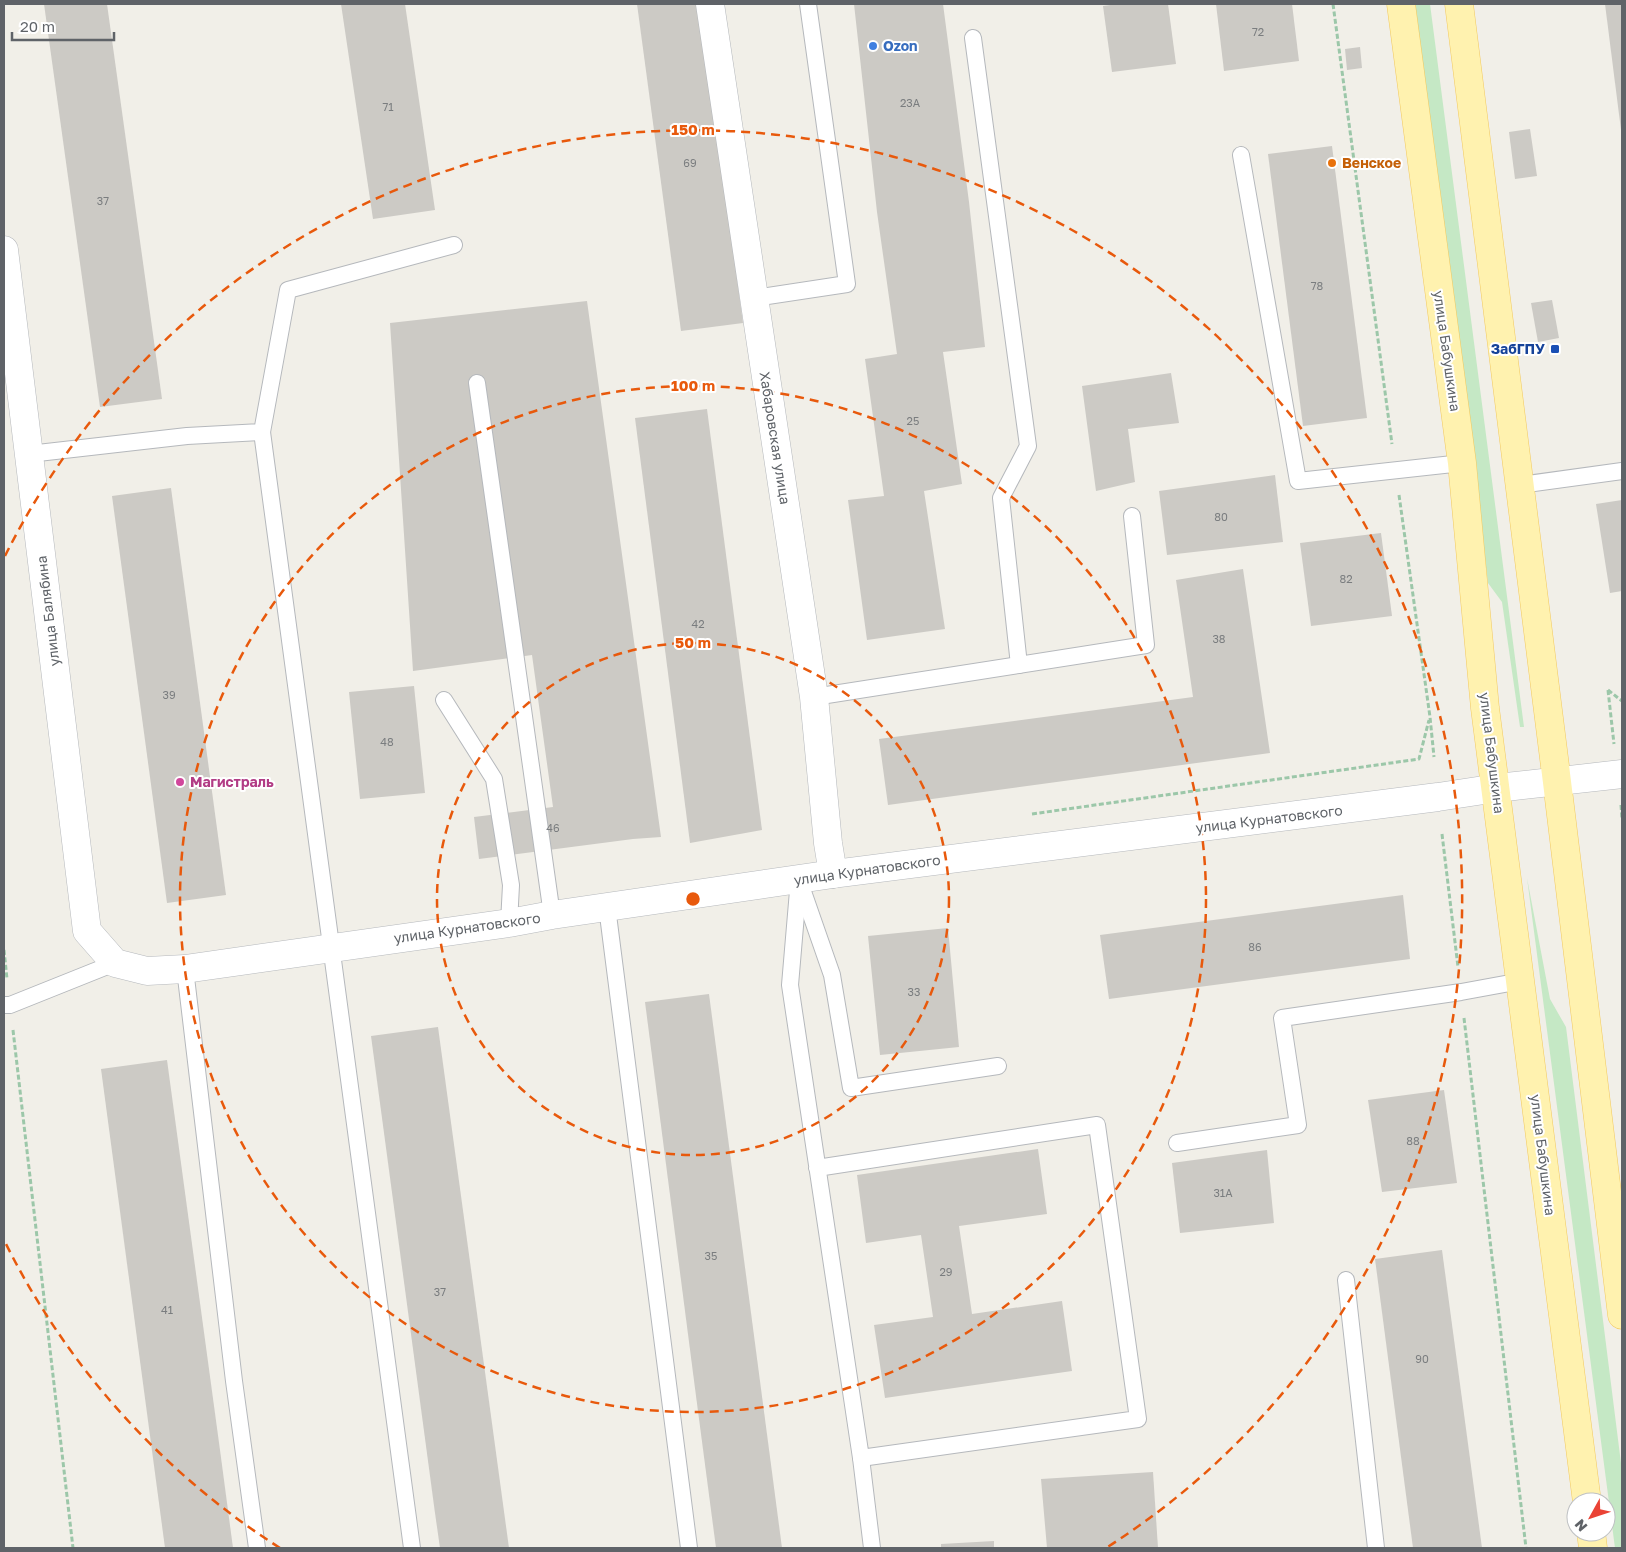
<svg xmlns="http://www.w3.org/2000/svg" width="1626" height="1552" font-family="'Golos Text',sans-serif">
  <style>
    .grass { fill: #c5e8c5 }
    .building { fill: #cccac5 }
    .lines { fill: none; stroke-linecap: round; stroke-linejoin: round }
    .service-casing { stroke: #b5b8bc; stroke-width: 18 }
    .minor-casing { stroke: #b5b8bc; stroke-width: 29 }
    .primary-casing { stroke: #f2c960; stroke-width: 29 }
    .path { stroke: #9cc7a9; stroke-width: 3; stroke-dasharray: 5 2.5; stroke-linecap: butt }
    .service { stroke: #fff; stroke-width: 16 }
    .minor { stroke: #fff; stroke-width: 28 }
    .primary { stroke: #fff2af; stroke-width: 28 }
    .ring { fill: none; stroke: #e8590c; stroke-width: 2.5; stroke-dasharray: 9 6 }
    .shop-dot { fill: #3f7fe0; stroke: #fff; stroke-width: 2 }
    .food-dot { fill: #e8710a; stroke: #fff; stroke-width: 2 }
    .transit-dot { fill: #1a4fb4; stroke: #fff; stroke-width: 2 }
    .hotel-dot { fill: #d1479c; stroke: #fff; stroke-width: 2 }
    .labels { text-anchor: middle; stroke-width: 4; stroke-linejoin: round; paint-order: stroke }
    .number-label { font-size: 11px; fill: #7a7d7f }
    .shop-label { font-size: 14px; font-weight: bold; fill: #366cbe; stroke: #fff; text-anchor: start }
    .food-label { font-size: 14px; font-weight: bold; fill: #c56008; stroke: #fff; text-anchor: start }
    .transit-label { font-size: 14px; font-weight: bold; fill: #164399; stroke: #fff; text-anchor: end }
    .street-label { font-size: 14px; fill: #5f6368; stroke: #fff }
    .hotel-label { font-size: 14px; font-weight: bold; fill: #b23c85; stroke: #fff; text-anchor: start }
    .centre { fill: #e8590c; stroke: #fff; stroke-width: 2.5 }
    .ring-label { font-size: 15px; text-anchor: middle; font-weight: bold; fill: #e8590c; stroke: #fff; stroke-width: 4; stroke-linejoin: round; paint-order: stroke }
  </style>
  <rect width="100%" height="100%" fill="#f1efe8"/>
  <g class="grass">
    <polygon points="1414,4 1430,4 1524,727 1520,727 1502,602 1488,583"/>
    <polygon points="1527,878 1550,999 1566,1027 1622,1471 1622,1548 1615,1548"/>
  </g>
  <g class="building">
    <polygon points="44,4 107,4 162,399 100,407"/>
    <polygon points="341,4 405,4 435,210 373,219"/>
    <polygon points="637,4 700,4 743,323 681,331"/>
    <polygon points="854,4 943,4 969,202 985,347 943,352 962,484 924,491 945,629 867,640 848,500 884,496 865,359 897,354 877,212"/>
    <polygon points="1118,4 1168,4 1176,64 1112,72 1103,6"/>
    <polygon points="1216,4 1292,4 1299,61 1224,71"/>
    <polygon points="1605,4 1622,4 1622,130 1621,130"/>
    <polygon points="1360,47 1362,68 1347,70 1345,49"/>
    <polygon points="1530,129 1537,176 1515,179 1509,132"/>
    <polygon points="1332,146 1367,418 1303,426 1268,154"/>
    <polygon points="1552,300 1559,338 1538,342 1531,303"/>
    <polygon points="587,301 661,837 633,839 479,859 474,817 553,807 532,655 413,671 390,323"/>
    <polygon points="1171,373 1179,423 1128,429 1135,482 1096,491 1082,386"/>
    <polygon points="707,409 762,830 690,843 635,418"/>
    <polygon points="1275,475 1283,542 1167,555 1159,491"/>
    <polygon points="171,488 226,895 167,903 112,496"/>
    <polygon points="1622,500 1622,591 1610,593 1596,504"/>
    <polygon points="1381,533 1392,616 1311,626 1300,543"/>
    <polygon points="1243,569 1270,753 888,805 879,739 1193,697 1176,580"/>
    <polygon points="414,686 425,793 360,799 349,692"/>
    <polygon points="1403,895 1410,959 1109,999 1100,935"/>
    <polygon points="948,928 959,1047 880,1055 868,936"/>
    <polygon points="709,994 782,1548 716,1548 696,1396 645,1002"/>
    <polygon points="438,1027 509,1548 440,1548 435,1513 371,1036"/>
    <polygon points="167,1060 220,1450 233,1548 165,1548 101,1069"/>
    <polygon points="1444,1090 1457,1183 1382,1192 1368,1100"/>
    <polygon points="1038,1149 1047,1214 959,1226 972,1314 1062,1301 1072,1371 885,1398 874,1325 933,1317 921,1235 866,1243 857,1175"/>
    <polygon points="1267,1150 1274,1223 1180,1233 1172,1163"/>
    <polygon points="1442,1250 1482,1548 1413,1548 1375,1259"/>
    <polygon points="1153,1472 1158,1548 1047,1548 1041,1479"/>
    <polygon points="994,1541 994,1548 941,1548 941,1544"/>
  </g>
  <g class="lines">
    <g class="service-casing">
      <g id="service">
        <polyline points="973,38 1028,446 1001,498 1019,665"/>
        <polyline points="1241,155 1298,481 1462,463"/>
        <polyline points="754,298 847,284 808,4"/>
        <polyline points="477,383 552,915"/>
        <polyline points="262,432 412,1548"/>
        <polyline points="29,454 187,436 262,432 288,290 454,245"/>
        <polyline points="1520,485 1622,471"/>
        <polyline points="814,697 1146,645 1132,516"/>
        <polyline points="444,700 494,779 511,885 509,923"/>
        <polyline points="799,879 790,985 861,1458 1138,1419 1097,1125 817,1168"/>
        <polyline points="801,886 832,975 851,1088 998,1066"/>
        <polyline points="607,907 689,1548"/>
        <polyline points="185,969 234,1381 257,1548"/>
        <polyline points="4,1005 10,1005 115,963"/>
        <polyline points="1177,1143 1298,1125 1282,1018 1461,992 1521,981"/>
        <polyline points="1346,1280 1376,1548"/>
        <polyline points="861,1458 872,1548"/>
      </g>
    </g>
    <g class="minor-casing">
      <g id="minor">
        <polyline points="710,4 814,697 828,843 833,874"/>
        <polyline points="4,250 87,931 115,963 147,971 185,969 509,923 552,915 833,874 1438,797 1497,788 1622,774"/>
      </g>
    </g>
    <g class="primary-casing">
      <g id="primary">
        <polyline points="1401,4 1462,463 1485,708 1587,1502"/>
        <polyline points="1459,4 1557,782 1622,1315"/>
        <polyline points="1591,1532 1593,1548"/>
      </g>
    </g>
    <g class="path">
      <polyline points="1333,4 1392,444"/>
      <polyline points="1399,495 1430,717 1434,757"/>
      <polyline points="1608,690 1614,744"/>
      <polyline points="1608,690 1622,701"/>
      <polyline points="1621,805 1622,819"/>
      <polyline points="1032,814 1419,759 1429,720"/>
      <polyline points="1442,834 1458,967"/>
      <polyline points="4,950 7,979"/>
      <polyline points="1464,1018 1526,1548"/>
      <polyline points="13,1030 73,1548"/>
    </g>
    <use href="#service" class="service"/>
    <use href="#minor" class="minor"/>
    <use href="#primary" class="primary"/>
  </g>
  <g class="ring">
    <circle cx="693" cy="899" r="256"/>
    <circle cx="693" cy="899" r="513"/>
    <path d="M280 1548A769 769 0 0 1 5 1242M5 556A769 769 0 1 1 1106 1548"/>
  </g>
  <circle class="shop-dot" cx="873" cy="46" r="5"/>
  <circle class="food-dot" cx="1332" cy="163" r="5"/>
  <rect class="transit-dot" x="1550" y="344" width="10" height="10" rx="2.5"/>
  <circle class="hotel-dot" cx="180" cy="782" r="5"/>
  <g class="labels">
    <g class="number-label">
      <text x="1258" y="36">72</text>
      <text x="910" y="107">23А</text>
      <text x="388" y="111">71</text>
      <text x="690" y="167">69</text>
      <text x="103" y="205">37</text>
      <text x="1317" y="290">78</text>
      <text x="913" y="425">25</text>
      <text x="1221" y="521">80</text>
      <text x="1346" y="583">82</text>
      <text x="698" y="628">42</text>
      <text x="1219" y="643">38</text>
      <text x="169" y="699">39</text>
      <text x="387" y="746">48</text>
      <text x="553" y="832">46</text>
      <text x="1255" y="951">86</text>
      <text x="914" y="996">33</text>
      <text x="1413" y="1145">88</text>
      <text x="1223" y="1197">31А</text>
      <text x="711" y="1260">35</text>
      <text x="946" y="1276">29</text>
      <text x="440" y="1296">37</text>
      <text x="167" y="1314">41</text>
      <text x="1422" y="1363">90</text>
    </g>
    <g class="shop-label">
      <text x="883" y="51">Ozon</text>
    </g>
    <g class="food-label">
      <text x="1342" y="168">Венское</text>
    </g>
    <g class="transit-label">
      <text x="1545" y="354">ЗабГПУ</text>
    </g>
    <g class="street-label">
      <text transform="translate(1447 351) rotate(82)" y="5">улица Бабушкина</text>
      <text transform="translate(775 438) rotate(81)" y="5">Хабаровская улица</text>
      <text transform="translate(48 611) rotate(-97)" y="5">улица Балябина</text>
      <text transform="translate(1492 753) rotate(83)" y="5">улица Бабушкина</text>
      <text transform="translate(1269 819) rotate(-7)" y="5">улица Курнатовского</text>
      <text transform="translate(867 870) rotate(-8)" y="5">улица Курнатовского</text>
      <text transform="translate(467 928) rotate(-8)" y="5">улица Курнатовского</text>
      <text transform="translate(1543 1155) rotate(83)" y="5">улица Бабушкина</text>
    </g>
    <g class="hotel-label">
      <text x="190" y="787">Магистраль</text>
    </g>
  </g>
  <circle cx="693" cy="899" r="8" class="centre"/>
  <g class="ring-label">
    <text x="693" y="135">150 m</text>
    <text x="693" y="391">100 m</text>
    <text x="693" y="648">50 m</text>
  </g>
  <rect width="1626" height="1552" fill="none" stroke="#5f6368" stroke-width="10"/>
  <g transform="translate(1591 1517) rotate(230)"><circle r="24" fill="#ffffff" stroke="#bfc1c3"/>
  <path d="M0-4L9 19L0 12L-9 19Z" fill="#ea4335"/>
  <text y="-8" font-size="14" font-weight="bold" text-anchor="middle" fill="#5f6368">N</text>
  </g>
  <path d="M12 32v8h102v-8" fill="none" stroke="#5f6368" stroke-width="2.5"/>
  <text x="20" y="32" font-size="15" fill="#5f6368" stroke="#ffffff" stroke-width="4" paint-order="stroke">20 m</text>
</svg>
